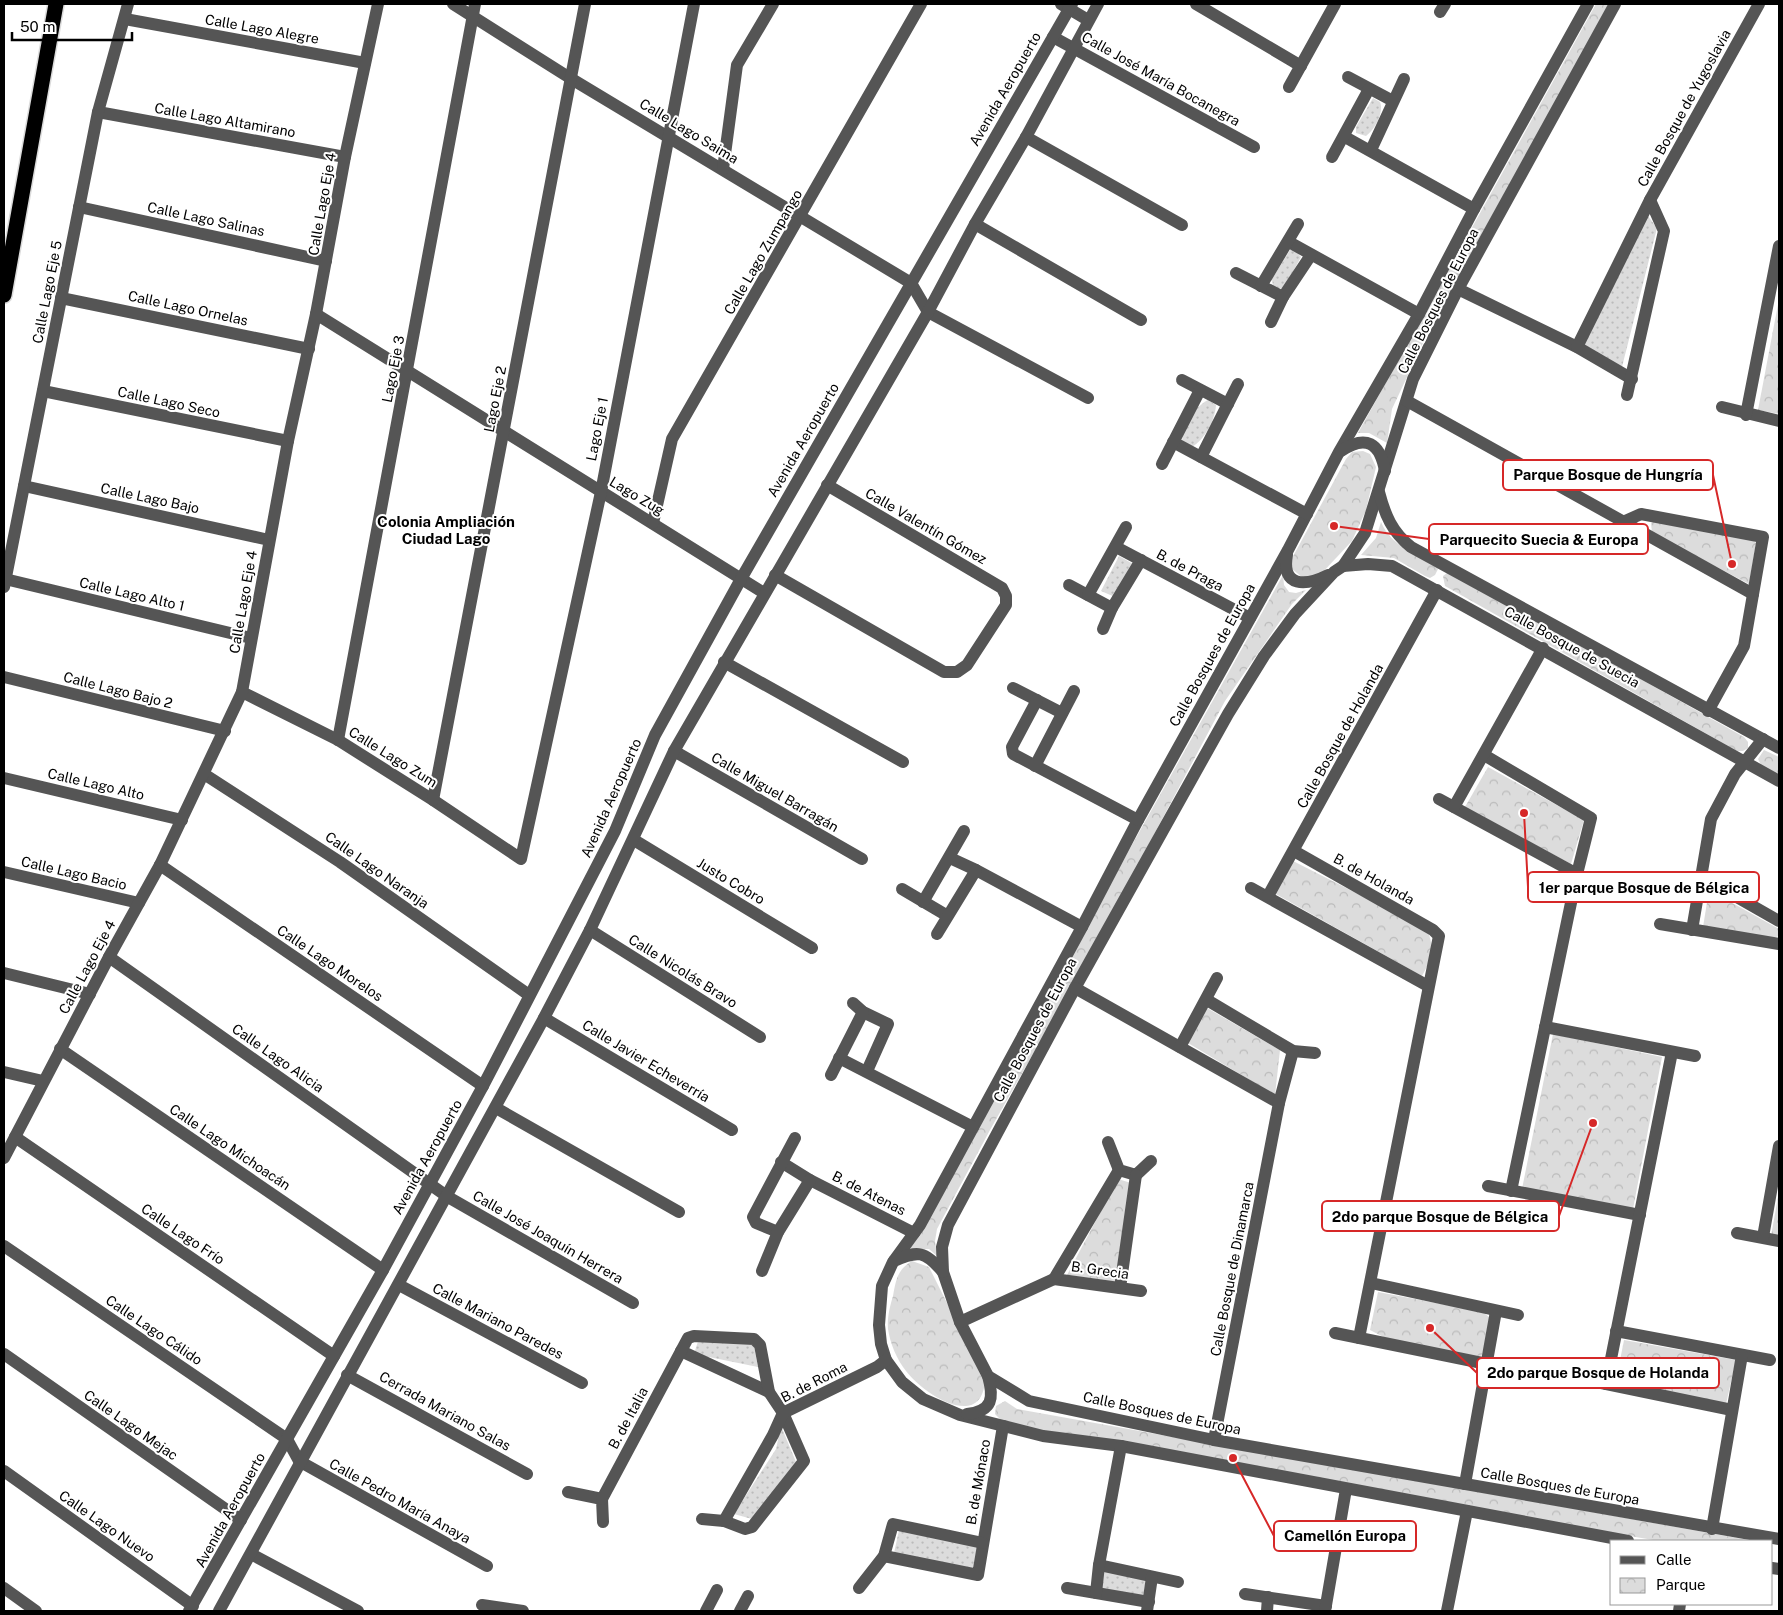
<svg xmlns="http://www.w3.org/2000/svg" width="1783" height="1615" font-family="'Public Sans',sans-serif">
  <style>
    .park { fill: url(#park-crowns) }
    .garden { fill: url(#garden-dots) }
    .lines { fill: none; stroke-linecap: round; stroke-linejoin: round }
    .highway-casing { stroke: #dbdbdb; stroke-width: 18 }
    .minor { stroke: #555; stroke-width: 12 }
    .highway { stroke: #000; stroke-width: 15 }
    .labels { text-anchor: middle; stroke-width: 4; stroke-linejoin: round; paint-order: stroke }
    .street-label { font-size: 14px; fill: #000; stroke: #fff }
    .neighbourhood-label { font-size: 15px; font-weight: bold; fill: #000; stroke: #fff }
    .leader { fill: none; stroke: #d62828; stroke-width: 2 }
    .callout-dot { fill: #d62828; stroke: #fff; stroke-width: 2 }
    .callout { fill: #fff; stroke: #d62828; stroke-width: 2 }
    .callout-label { font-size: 15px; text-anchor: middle; font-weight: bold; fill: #000 }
  </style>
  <defs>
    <pattern id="park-crowns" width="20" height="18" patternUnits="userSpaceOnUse" patternTransform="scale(1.25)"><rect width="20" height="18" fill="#dcdcdc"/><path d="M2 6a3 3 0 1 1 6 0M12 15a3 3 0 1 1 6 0" fill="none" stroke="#bbb"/></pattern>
    <pattern id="garden-dots" width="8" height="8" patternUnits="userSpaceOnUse" patternTransform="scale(1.25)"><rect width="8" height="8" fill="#dcdcdc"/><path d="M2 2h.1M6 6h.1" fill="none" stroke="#bbb" stroke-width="1.8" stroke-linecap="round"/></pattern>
  </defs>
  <rect width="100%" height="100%" fill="#fff"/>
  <g class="park">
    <polygon points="1596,4 1609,4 1431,326 1392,409 1387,443 1369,433 1358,433"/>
    <polygon points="1779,299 1779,414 1758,410"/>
    <polygon points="1363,451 1370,454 1376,467 1366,510 1352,541 1321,574 1303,578 1292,569 1291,560 1346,459 1352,452"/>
    <polygon points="1656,520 1752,539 1756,543 1749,584 1652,533 1651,523"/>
    <path d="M 1381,522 C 1391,546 1415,553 1436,564 L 1438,569 L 1435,575 L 1430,578 L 1425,576 L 1394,558 L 1361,555 L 1376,538 Z"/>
    <polygon points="1447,573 1453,574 1744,737 1748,742 1748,748 1743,751 1737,751 1445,586 1443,576"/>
    <polygon points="1283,575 1284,585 1289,592 1296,593 1306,590 1292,604 1225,701 1101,934 990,1130 937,1229 935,1241 937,1256 929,1249 906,1249"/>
    <polygon points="1764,750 1779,757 1779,775 1761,765 1758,759"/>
    <polygon points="1488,767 1584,820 1571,864 1465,807"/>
    <path d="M 1293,861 L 1427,929 C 1435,950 1432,957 1422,976 L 1274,893 Z"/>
    <polygon points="1709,890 1779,929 1779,936 1770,939 1703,927"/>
    <polygon points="1207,1008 1280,1050 1275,1095 1188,1043"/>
    <polygon points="1553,1034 1662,1057 1633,1209 1522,1189"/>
    <polygon points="1118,1179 1131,1183 1116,1282 1067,1275"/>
    <polygon points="1778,1197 1779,1197 1779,1238 1771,1236"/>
    <path d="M 912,1261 L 929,1267 L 985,1379 C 983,1432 924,1395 906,1371 C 897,1360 890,1343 888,1329 C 887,1318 890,1306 893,1296 C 896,1280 897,1270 912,1261 Z"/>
    <polygon points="1378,1292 1483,1312 1490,1318 1487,1340 1480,1360 1395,1343 1370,1330"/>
    <polygon points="1624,1340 1736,1360 1726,1404 1616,1381"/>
    <polygon points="1005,1401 1017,1409 1754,1541 1659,1541 1092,1444 1002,1421 995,1414 996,1406"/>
  </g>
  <g class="garden">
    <path d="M 1373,98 L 1380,102 C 1384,113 1375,129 1366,136 L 1356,133 L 1356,127 Z"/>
    <polygon points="1648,216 1657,228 1622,367 1575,341"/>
    <polygon points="1290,250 1295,250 1301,257 1284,288 1278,289 1273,286 1272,279"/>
    <path d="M 1208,400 L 1216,405 C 1215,420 1205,439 1192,447 L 1182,442 C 1183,425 1193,408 1208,400 Z"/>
    <polygon points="1119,556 1133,564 1115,597 1101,591"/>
    <polygon points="699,1338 753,1341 758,1367 694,1354"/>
    <polygon points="781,1426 796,1462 752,1519 734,1514 776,1449"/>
    <polygon points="899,1530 977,1547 974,1571 894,1553"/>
    <polygon points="1104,1570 1146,1579 1143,1597 1101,1590"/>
  </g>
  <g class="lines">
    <g class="highway-casing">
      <polyline id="highway" points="4,295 56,4"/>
    </g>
    <g class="minor">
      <polyline points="453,4 570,78 911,283 928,312 1088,398"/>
      <polyline points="1061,4 1088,20"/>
      <polyline points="1196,4 1301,66"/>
      <polyline points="1588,4 1474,209 1419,314 1339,452 1288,550 1138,820 1082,927 920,1225 893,1262 882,1286 879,1325 881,1344 886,1360 902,1382 923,1399 960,1415 1043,1436 1121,1446 1628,1541"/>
      <polyline points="1615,4 1458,289 1413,379 1365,533 1343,566 1334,572 1295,614 1264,656 1228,714 1075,988 948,1225 942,1247 943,1272 960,1322 988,1376 1029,1401 1214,1440 1779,1539"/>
      <polyline points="1440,12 1445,4"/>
      <polyline points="125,19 365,63"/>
      <polyline points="1053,37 1254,147"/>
      <polyline points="1348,77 1393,101"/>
      <polyline points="1289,87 1335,4"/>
      <polyline points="98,112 345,157"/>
      <polyline points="1026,137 1182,225"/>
      <polyline points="1345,137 1474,209"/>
      <polyline points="1371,150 1404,79"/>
      <polyline points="1332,157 1369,89"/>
      <polyline points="723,169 737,65 773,4"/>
      <polyline points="79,207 326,261"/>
      <polyline points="975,224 1141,320"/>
      <polyline points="1289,242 1419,314"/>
      <polyline points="1236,273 1283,297"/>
      <polyline points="1261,286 1298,224"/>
      <polyline points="1458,289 1577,347 1632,379"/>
      <polyline points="61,298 309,349"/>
      <polyline points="316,314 764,593"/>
      <polyline points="1271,322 1283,297 1311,255"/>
      <polyline points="1577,347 1650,200 1759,4"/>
      <polyline points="1182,380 1228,404"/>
      <polyline points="43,391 288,441"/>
      <polyline points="1627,395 1664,231 1650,200"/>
      <polyline points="1407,401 1753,594"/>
      <polyline points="1722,407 1779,421"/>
      <polyline points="1746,415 1779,246"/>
      <polyline points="1173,442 1307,514"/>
      <path d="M 1341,451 C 1366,434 1380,443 1385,471"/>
      <polyline points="1201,457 1238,384"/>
      <polyline points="1162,464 1200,390"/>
      <polyline points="24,486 269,540"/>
      <path d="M 1379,492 C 1385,515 1392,532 1411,547 L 1779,748"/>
      <polyline points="1623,522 1641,514 1763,537 1744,646 1708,711"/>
      <polyline points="653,523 672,439 921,4"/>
      <polyline points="1116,547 1250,618"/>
      <path d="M 1287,555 C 1281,588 1306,586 1328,575"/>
      <polyline points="1343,566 1368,564 1392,566 1779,781"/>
      <polyline points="775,575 944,672 957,672 967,665 1006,605 1006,596 1002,588 827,485"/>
      <polyline points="5,579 251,638"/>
      <polyline points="1069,585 1112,608"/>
      <polyline points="4,587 98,112 128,4"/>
      <polyline points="1088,595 1126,527"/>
      <polyline points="1103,629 1112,608 1141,560"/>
      <polyline points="724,662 903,762"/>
      <polyline points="4,677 225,731"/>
      <polyline points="1013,688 1062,713"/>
      <polyline points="242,692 338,740 433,800 521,859 601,492 694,4"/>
      <polyline points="1037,700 1012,747 1013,754 1138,820"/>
      <polyline points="338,740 475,4"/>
      <polyline points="674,751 862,859"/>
      <polyline points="1484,755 1591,818 1577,874 1511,1191"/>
      <polyline points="1035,766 1074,691"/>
      <polyline points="204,774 340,862 529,995"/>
      <polyline points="4,778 182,820"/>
      <polyline points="1439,799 1577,874"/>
      <polyline points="433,800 585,4"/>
      <polyline points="1454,807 1543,648"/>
      <polyline points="634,840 812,948"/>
      <polyline points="1294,851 1433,930 1439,936 1359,1338"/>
      <polyline points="950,858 976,870 1082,927"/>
      <polyline points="160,865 483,1086"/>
      <polyline points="4,872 139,903"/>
      <polyline points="1700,876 1779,921"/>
      <polyline points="1251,888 1428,986"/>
      <polyline points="902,889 946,915"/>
      <polyline points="1268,896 1437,590"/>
      <polyline points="923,902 964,831"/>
      <polyline points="1660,924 1779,944"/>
      <polyline points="590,930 760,1037"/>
      <polyline points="1692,930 1711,819 1735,774 1763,739"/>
      <polyline points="937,934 976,870"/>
      <polyline points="109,957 448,1197 633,1303"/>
      <polyline points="4,973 90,994"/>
      <polyline points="1075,988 1279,1103"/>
      <polyline points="1207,1000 1293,1051 1315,1053"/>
      <polyline points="853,1003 863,1012 888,1024 867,1071"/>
      <polyline points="544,1018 732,1130"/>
      <polyline points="1545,1027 1695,1056"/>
      <polyline points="1180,1047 1217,978"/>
      <polyline points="60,1049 383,1270"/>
      <polyline points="839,1058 973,1127"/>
      <polyline points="4,1072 43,1081"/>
      <polyline points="831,1075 863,1012"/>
      <polyline points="496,1108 679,1212"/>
      <polyline points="15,1137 334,1356"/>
      <polyline points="1108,1142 1119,1170 1136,1175 1151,1161"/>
      <polyline points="4,1158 109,957 160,865 242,692 288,441 316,314 345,157 378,4"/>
      <polyline points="781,1162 810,1180 914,1233"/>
      <polyline points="1488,1186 1640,1215"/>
      <polyline points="778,1232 756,1223 753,1217 795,1138"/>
      <polyline points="1737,1233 1779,1241"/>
      <polyline points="1763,1237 1779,1146"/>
      <polyline points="4,1246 287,1439 299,1461 487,1566"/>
      <path d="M 894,1261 C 918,1250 925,1251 943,1272"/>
      <polyline points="762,1271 778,1232 810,1180"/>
      <polyline points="1054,1279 1141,1291"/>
      <polyline points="1371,1283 1518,1315"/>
      <polyline points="399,1285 582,1383"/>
      <polyline points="1120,1288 1136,1175"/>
      <polyline points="960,1322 1054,1279 1119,1170"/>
      <polyline points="1616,1331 1770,1360"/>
      <polyline points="1335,1333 1487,1364"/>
      <polyline points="681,1351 769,1392"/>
      <polyline points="4,1354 241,1520"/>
      <polyline points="347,1375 527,1474"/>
      <polyline points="1587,1380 1732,1410"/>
      <polyline points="1606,1384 1672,1052"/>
      <path d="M 967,1414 C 993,1411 994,1398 988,1376"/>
      <polyline points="1214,1440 1279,1103 1293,1051"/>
      <polyline points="4,1471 193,1606"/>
      <polyline points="1465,1484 1496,1311"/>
      <polyline points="568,1492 602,1499 603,1522"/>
      <polyline points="602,1499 688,1338 694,1336 754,1339 760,1345 769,1392 783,1413 804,1461 752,1527 745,1529 724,1521 702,1519"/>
      <polyline points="724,1521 773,1435 783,1413 877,1367 886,1360"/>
      <polyline points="1712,1529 1742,1355"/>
      <polyline points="251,1554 358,1611"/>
      <polyline points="884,1556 978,1575 1003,1426"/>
      <polyline points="1099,1565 1178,1582"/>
      <polyline points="1772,1568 1779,1569"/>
      <polyline points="4,1588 36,1611"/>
      <polyline points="859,1588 884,1556 893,1524 983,1543"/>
      <polyline points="1067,1588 1149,1602"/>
      <polyline points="1096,1593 1099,1565 1121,1446"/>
      <polyline points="1245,1594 1326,1606"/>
      <polyline points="482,1605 523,1611"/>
      <polyline points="189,1611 383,1270 483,1086 615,831 655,735 741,579 1072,4"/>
      <polyline points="219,1611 544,1018 590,930 674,751 928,312 975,224 1026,137 1098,4"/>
      <polyline points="706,1611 717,1590"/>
      <polyline points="740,1611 748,1596"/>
      <polyline points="1147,1611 1152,1577"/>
      <polyline points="1267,1611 1268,1597"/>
      <polyline points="1325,1611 1346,1489"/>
      <polyline points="1447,1611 1467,1511"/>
      <polyline points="1679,1611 1680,1604"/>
    </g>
    <use href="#highway" class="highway"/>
  </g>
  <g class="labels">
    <g class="street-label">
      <text transform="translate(262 29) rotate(10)" y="5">Calle Lago Alegre</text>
      <text transform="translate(1161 79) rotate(29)" y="5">Calle José María Bocanegra</text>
      <text transform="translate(1005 89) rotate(-60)" y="5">Avenida Aeropuerto</text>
      <text transform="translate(1684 108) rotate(-61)" y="5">Calle Bosque de Yugoslavia</text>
      <text transform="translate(225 120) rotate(10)" y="5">Calle Lago Altamirano</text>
      <text transform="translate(689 131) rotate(31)" y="5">Calle Lago Saima</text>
      <text transform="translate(322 204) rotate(-80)" y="5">Calle Lago Eje 4</text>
      <text transform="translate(206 219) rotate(12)" y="5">Calle Lago Salinas</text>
      <text transform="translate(763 252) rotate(-60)" y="5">Calle Lago Zumpango</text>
      <text transform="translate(47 292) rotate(-79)" y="5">Calle Lago Eje 5</text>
      <text transform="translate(1438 301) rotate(-63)" y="5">Calle Bosques de Europa</text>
      <text transform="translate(188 308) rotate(12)" y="5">Calle Lago Ornelas</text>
      <text transform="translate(393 369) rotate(-79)" y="5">Lago Eje 3</text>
      <text transform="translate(495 399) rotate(-79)" y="5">Lago Eje 2</text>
      <text transform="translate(169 402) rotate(12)" y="5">Calle Lago Seco</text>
      <text transform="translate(597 429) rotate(-79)" y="5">Lago Eje 1</text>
      <text transform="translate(803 440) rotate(-60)" y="5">Avenida Aeropuerto</text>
      <text transform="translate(637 496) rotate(31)" y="5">Lago Zug</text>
      <text transform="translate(150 498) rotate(12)" y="5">Calle Lago Bajo</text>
      <text transform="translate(926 526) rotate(30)" y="5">Calle Valentín Gómez</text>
      <text transform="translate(1190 570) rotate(28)" y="5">B. de Praga</text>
      <text transform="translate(132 594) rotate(13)" y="5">Calle Lago Alto 1</text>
      <text transform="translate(243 602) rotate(-80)" y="5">Calle Lago Eje 4</text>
      <text transform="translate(1572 647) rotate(29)" y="5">Calle Bosque de Suecia</text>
      <text transform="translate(1212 655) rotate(-61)" y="5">Calle Bosques de Europa</text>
      <text transform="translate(118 690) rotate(14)" y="5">Calle Lago Bajo 2</text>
      <text transform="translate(1340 736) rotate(-61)" y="5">Calle Bosque de Holanda</text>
      <text transform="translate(393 757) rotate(32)" y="5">Calle Lago Zum</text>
      <text transform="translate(96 784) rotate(13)" y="5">Calle Lago Alto</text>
      <text transform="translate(775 792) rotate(30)" y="5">Calle Miguel Barragán</text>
      <text transform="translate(611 798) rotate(-66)" y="5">Avenida Aeropuerto</text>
      <text transform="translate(377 870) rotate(35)" y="5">Calle Lago Naranja</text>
      <text transform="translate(74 873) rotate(13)" y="5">Calle Lago Bacio</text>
      <text transform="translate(1374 879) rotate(29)" y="5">B. de Holanda</text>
      <text transform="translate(731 881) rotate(31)" y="5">Justo Cobro</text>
      <text transform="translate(330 963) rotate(34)" y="5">Calle Lago Morelos</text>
      <text transform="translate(87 967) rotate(-62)" y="5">Calle Lago Eje 4</text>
      <text transform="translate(683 971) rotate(32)" y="5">Calle Nicolás Bravo</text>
      <text transform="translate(1035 1030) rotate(-62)" y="5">Calle Bosques de Europa</text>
      <text transform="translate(278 1058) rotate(35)" y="5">Calle Lago Alicia</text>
      <text transform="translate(646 1061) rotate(31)" y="5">Calle Javier Echeverría</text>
      <text transform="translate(230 1147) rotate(34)" y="5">Calle Lago Michoacán</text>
      <text transform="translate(427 1157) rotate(-61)" y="5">Avenida Aeropuerto</text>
      <text transform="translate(869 1193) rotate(27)" y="5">B. de Atenas</text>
      <text transform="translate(183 1234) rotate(34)" y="5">Calle Lago Frío</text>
      <text transform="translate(548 1237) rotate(30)" y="5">Calle José Joaquín Herrera</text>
      <text transform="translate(1232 1269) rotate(-79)" y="5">Calle Bosque de Dinamarca</text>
      <text transform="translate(1100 1270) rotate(8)" y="5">B. Grecia</text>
      <text transform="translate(498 1321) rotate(28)" y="5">Calle Mariano Paredes</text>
      <text transform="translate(154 1330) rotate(34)" y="5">Calle Lago Cálido</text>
      <text transform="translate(814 1382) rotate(-27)" y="5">B. de Roma</text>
      <text transform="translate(445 1411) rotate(29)" y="5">Cerrada Mariano Salas</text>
      <text transform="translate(1162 1413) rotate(12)" y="5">Calle Bosques de Europa</text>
      <text transform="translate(628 1418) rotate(-62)" y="5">B. de Italia</text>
      <text transform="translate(131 1425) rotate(35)" y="5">Calle Lago Mejac</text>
      <text transform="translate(978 1482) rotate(-80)" y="5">B. de Mónaco</text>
      <text transform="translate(1560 1486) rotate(10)" y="5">Calle Bosques de Europa</text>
      <text transform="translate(400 1501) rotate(29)" y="5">Calle Pedro María Anaya</text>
      <text transform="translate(230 1510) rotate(-61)" y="5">Avenida Aeropuerto</text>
      <text transform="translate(107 1526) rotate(35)" y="5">Calle Lago Nuevo</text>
    </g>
    <g class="neighbourhood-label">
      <text x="446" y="527">Colonia Ampliación<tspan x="446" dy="17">Ciudad Lago</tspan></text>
    </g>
  </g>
  <path class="leader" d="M1732 564L1713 475M1334 526L1429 539M1524 813L1528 887M1593 1123L1559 1216M1430 1328L1477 1373M1233 1458L1274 1536"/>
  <g class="callout-dot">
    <circle cx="1732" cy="564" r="5"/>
    <circle cx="1334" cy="526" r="5"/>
    <circle cx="1524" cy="813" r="5"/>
    <circle cx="1593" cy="1123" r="5"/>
    <circle cx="1430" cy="1328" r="5"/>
    <circle cx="1233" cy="1458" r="5"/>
  </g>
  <g class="callout">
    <rect x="1503" y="460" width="210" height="30" rx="5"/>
    <rect x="1429" y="524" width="219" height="30" rx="5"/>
    <rect x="1528" y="872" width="231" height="30" rx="5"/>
    <rect x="1322" y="1201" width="237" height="30" rx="5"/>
    <rect x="1477" y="1358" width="242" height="30" rx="5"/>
    <rect x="1274" y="1521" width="142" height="30" rx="5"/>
  </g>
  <g class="callout-label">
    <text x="1608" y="480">Parque Bosque de Hungría</text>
    <text x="1539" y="545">Parquecito Suecia &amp; Europa</text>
    <text x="1644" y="893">1er parque Bosque de Bélgica</text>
    <text x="1440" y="1222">2do parque Bosque de Bélgica</text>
    <text x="1598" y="1378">2do parque Bosque de Holanda</text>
    <text x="1345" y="1541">Camellón Europa</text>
  </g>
  <rect width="1783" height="1615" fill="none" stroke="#000000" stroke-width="10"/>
  <rect x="1610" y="1540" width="162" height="65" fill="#ffffff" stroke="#999999"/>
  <rect x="1620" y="1556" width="25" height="8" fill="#555555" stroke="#999999"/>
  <text x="1656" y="1565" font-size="15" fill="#000000">Calle</text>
  <rect x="1620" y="1578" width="25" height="15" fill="url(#park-crowns)" stroke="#999999"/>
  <text x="1656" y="1590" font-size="15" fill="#000000">Parque</text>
  <path d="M12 32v8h120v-8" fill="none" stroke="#000000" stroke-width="2.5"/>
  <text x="20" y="32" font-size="15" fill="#000000" stroke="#ffffff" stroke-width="4" paint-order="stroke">50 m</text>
</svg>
